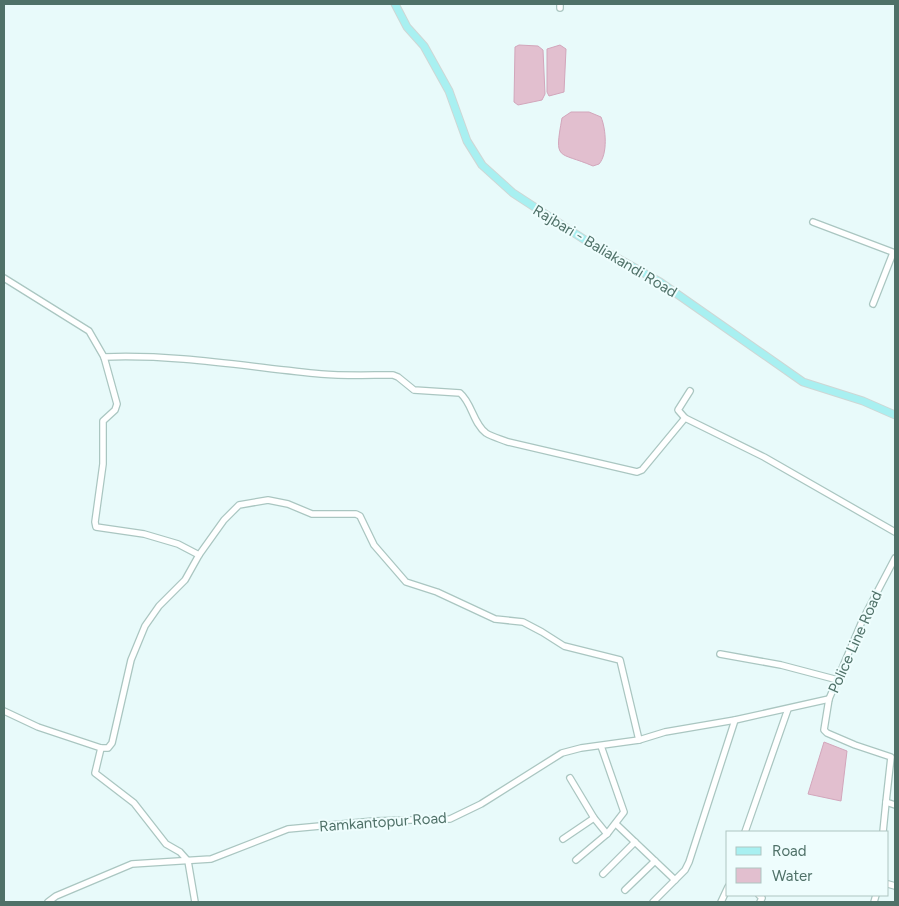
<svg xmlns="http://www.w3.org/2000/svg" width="899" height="906" font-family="Figtree,sans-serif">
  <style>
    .water { fill: #e2bfcf; stroke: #d2a6bb }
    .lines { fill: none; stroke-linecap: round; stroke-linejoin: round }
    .minor-casing { stroke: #aac6c1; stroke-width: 8 }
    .major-casing { stroke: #ced7d5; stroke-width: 9 }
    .minor { stroke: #fff; stroke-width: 5.5 }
    .major { stroke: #a8f0f1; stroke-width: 7 }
    .labels { text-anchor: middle; stroke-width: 4; stroke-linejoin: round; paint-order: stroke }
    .street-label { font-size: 15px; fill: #4f7168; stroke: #eefdfd }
  </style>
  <rect width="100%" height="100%" fill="#e8fafa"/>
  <g class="water">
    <polygon points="519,45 538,46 543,50 545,94 542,100 518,105 514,102 515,47"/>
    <polygon points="560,45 566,49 564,92 549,96 547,92 547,49"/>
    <path d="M 571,112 L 589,112 L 601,117 C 606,129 608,154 599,164 L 593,166 C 558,151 554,162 562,118 Z"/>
    <polygon points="824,742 847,751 841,801 808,794"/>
  </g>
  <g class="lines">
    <g class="minor-casing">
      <g id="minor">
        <polyline points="560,8 560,4"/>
        <polyline points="813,222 895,253"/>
        <polyline points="4,278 89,331 104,357 117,404 115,410 103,421 103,464 95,522 96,527 144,534 178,544 199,555 224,520 239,505 268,500 288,504 312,514 356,514 360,516 374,545 406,582 437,592 495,619 523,622 542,632 564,646 620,660 639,740"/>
        <polyline points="873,304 893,253"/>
        <path d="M 104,357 C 177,354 249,367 321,374 C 344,376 369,375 393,375 L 398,377 L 414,390 L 460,393 C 472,403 473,423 486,433 C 492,437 501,439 508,442 L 637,472 L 642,470 L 685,418 L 764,457 L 895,532"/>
        <polyline points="685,418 678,410 690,391"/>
        <polyline points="895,558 863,619 829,699 824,730 827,733 855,745 891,757 886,802 895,805"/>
        <polyline points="720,654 781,665 838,680"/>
        <polyline points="4,711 38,727 101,748 95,773 134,803 166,844 180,852 188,861 195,902"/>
        <polyline points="101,748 108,748 112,743 131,660 145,626 159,606 185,580 199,555"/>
        <polyline points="570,778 594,818 607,834"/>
        <polyline points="616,824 675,880"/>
        <polyline points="745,832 788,709"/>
        <polyline points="883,832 886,802"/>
        <polyline points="563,839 594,818"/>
        <polyline points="576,860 607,834 624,812 601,746"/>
        <polyline points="603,874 635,842"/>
        <polyline points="888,884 895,886"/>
        <polyline points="625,890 655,861"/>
        <polyline points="759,895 762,898 760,902"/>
        <polyline points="48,902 56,896 132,864 211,859 288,829 374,821 450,819 481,804 562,753 581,748 639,740 665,732 735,720 829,699"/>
        <polyline points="653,902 685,870 689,862 735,720"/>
        <polyline points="721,902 728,887"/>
        <polyline points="874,902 876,895"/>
      </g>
    </g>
    <g class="major-casing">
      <polyline id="major" points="395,4 407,27 424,46 449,91 467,141 482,165 513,193 585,240 660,282 803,382 863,401 895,415"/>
    </g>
    <use href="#minor" class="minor"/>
    <use href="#major" class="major"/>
  </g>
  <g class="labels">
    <g class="street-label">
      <text transform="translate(605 251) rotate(31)" y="5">Rajbari - Baliakandi Road</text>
      <text transform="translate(855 642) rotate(-66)" y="5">Police Line Road</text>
      <text transform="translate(383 822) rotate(-4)" y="5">Ramkantopur Road</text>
    </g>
  </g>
  <rect width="899" height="906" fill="none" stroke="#4f7168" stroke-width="10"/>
  <rect x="726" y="831" width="162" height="65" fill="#eefdfd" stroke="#aec5c1"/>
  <rect x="736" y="847" width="25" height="8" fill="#a8f0f1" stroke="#aec5c1"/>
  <text x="772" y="856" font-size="15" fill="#4f7168">Road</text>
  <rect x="736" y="868" width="25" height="15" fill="#e2bfcf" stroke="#aec5c1"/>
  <text x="772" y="881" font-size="15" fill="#4f7168">Water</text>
</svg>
